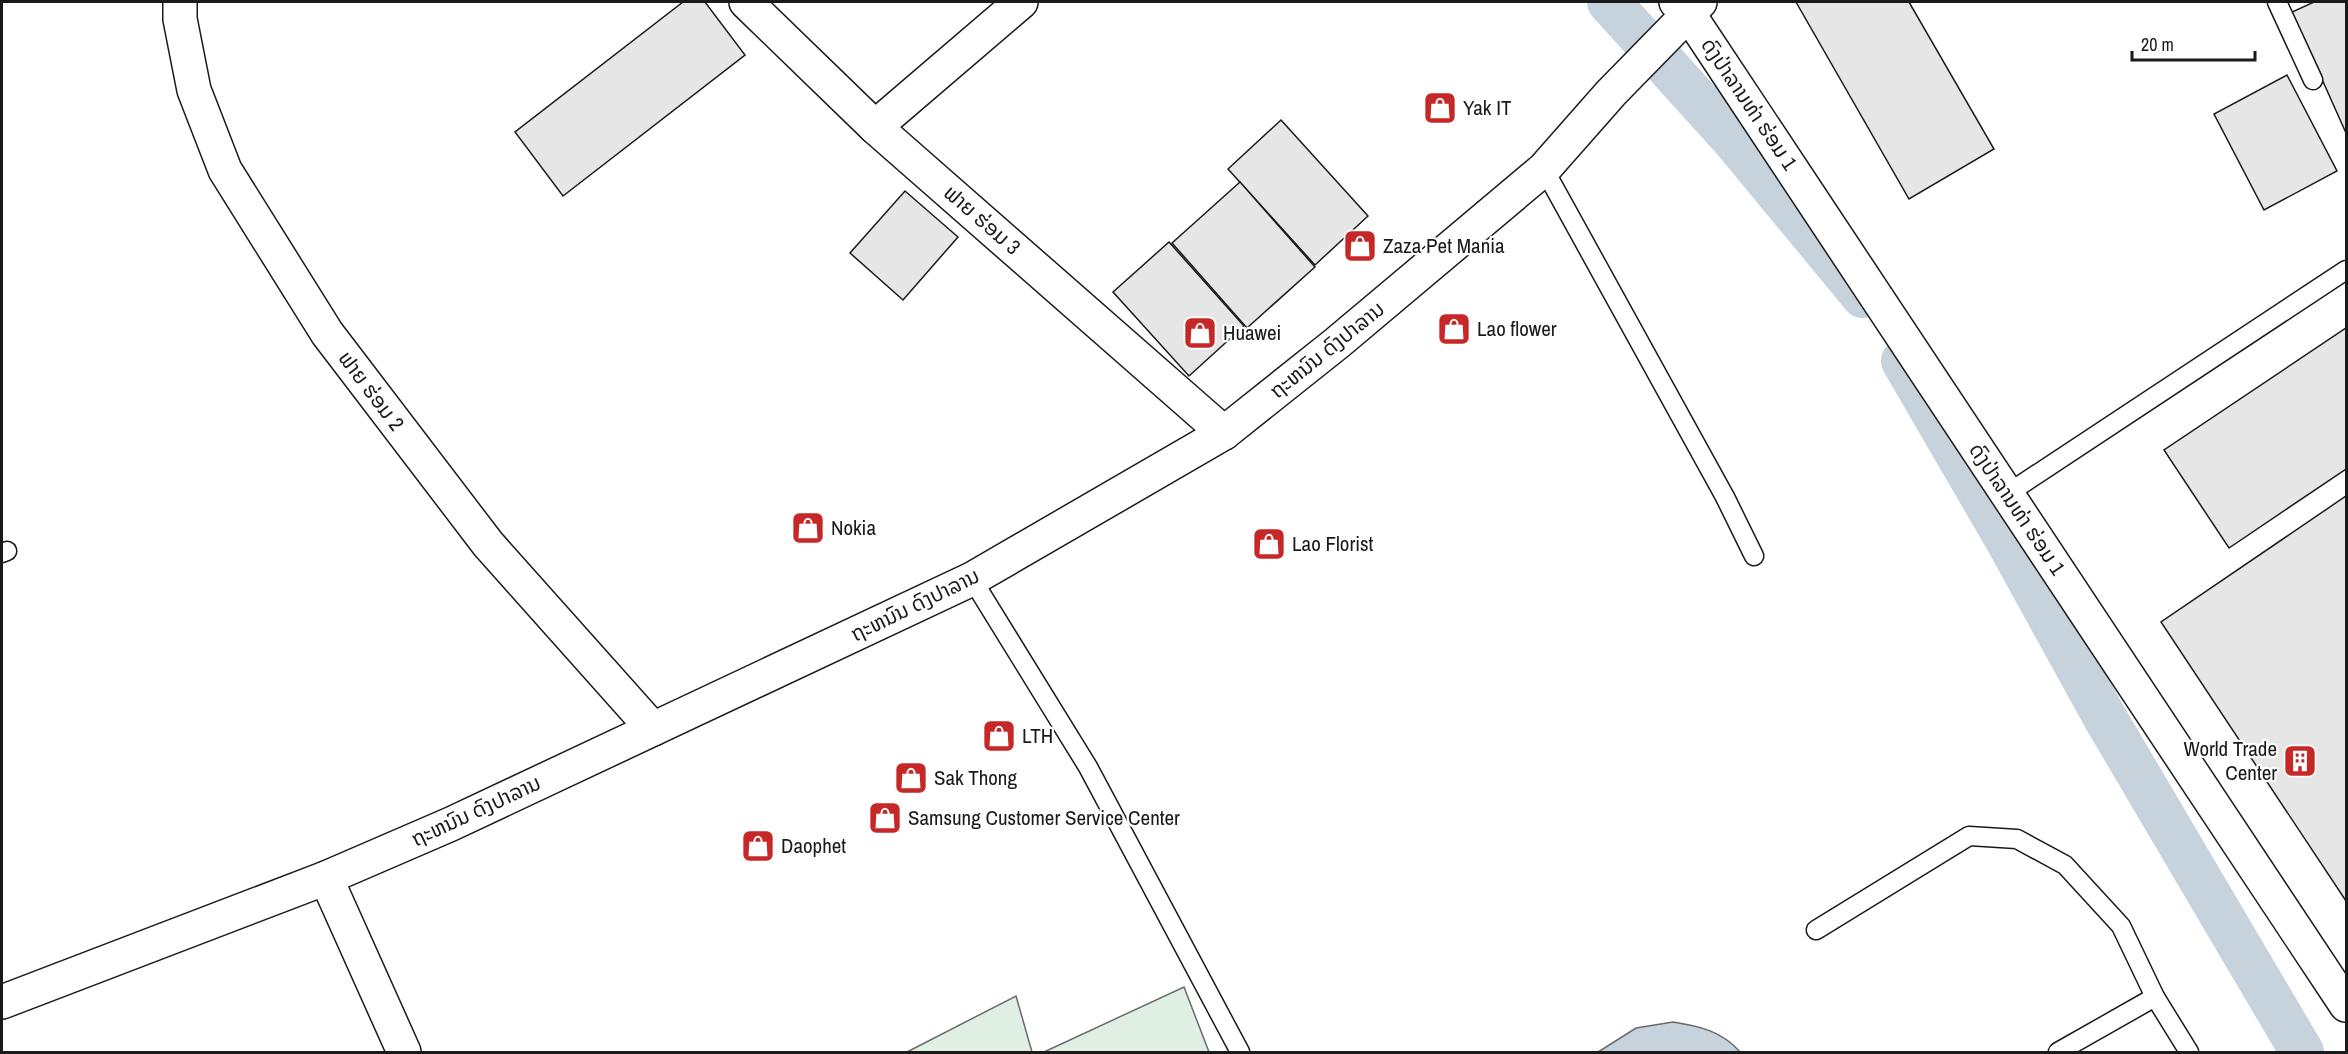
<svg xmlns="http://www.w3.org/2000/svg" width="2348" height="1054" font-family="'Archivo Narrow','Noto Sans Lao',sans-serif">
  <style>
    .green { fill: #e0efe3; stroke: #6a6a6a; stroke-width: 1.5 }
    .water { fill: #c6d2dc; stroke: #6a6a6a; stroke-width: 1.5 }
    .lines { fill: none; stroke-linecap: round; stroke-linejoin: round }
    .canal { stroke: #c6d2dc; stroke-width: 44 }
    .building { fill: #e6e6e6; stroke: #1a1a1a; stroke-width: 1.5 }
    .lane-casing { stroke: #1a1a1a; stroke-width: 21 }
    .street-casing { stroke: #1a1a1a; stroke-width: 36 }
    .secondary-casing { stroke: #1a1a1a; stroke-width: 36 }
    .lane { stroke: #fff; stroke-width: 18 }
    .street { stroke: #fff; stroke-width: 33 }
    .secondary { stroke: #fff; stroke-width: 33 }
    .labels { text-anchor: middle; stroke-width: 4.5; stroke-linejoin: round; paint-order: stroke }
    .street-label { font-size: 21px; fill: #1a1a1a; stroke: #fff }
    .poi-label { font-size: 21px; fill: #1a1a1a; stroke: #fff; text-anchor: start }
  </style>
  <rect width="100%" height="100%" fill="#fff"/>
  <g class="green">
    <polygon points="1184,987 1209,1052 1044,1052"/>
    <polygon points="1016,996 1032,1052 907,1052"/>
  </g>
  <path class="water" d="M 1673,1022 C 1699,1026 1722,1031 1740,1052 L 1598,1052 L 1636,1028 Z"/>
  <g class="lines">
    <g class="canal">
      <polyline points="1609,2 1734,140 1863,296"/>
      <polyline points="1903,361 2007,540 2104,716 2302,1052"/>
    </g>
  </g>
  <g class="building">
    <polygon points="683,2 705,2 745,55 563,196 515,132"/>
    <polygon points="1796,2 1909,2 1994,149 1909,199"/>
    <polygon points="2314,2 2346,2 2346,133 2292,12"/>
    <polygon points="2287,75 2337,171 2264,210 2214,114"/>
    <polygon points="1281,120 1368,216 1315,265 1228,169"/>
    <polygon points="1240,182 1315,267 1247,328 1172,243"/>
    <polygon points="905,191 958,237 903,300 850,253"/>
    <polygon points="1169,242 1244,326 1189,376 1113,292"/>
    <polygon points="2346,328 2346,469 2229,548 2164,450"/>
    <polygon points="2346,496 2346,901 2161,622"/>
  </g>
  <g class="lines">
    <g class="lane-casing">
      <g id="lane">
        <polyline points="2277,2 2313,80"/>
        <polyline points="1544,169 1725,497 1754,556"/>
        <polyline points="2007,494 2346,270"/>
        <polyline points="2,553 7,551"/>
        <polyline points="972,579 1088,767 1240,1052"/>
        <polyline points="1816,930 1969,836 2017,839 2065,865 2121,926 2155,997 2189,1052"/>
        <polyline points="2058,1052 2155,997"/>
      </g>
    </g>
    <g class="street-casing">
      <g id="street">
        <polyline points="180,2 180,19 194,90 225,170 327,333 488,544 653,729"/>
        <polyline points="746,2 875,127 1224,433"/>
        <polyline points="1676,2 1688,13 2346,1005"/>
        <polyline points="875,127 1021,2"/>
        <polyline points="326,878 404,1052"/>
      </g>
    </g>
    <g class="secondary-casing">
      <polyline id="secondary" points="2,1002 326,878 451,824 972,579 1224,433 1337,343 1544,169 1611,93 1700,2"/>
    </g>
    <use href="#lane" class="lane"/>
    <use href="#street" class="street"/>
    <use href="#secondary" class="secondary"/>
  </g>
  <defs>
    <g id="shop-square" transform="scale(1.725)"><rect x="-9" y="-9" width="18" height="18" rx="4" fill="#c62828" stroke="#fff"/><path d="M-5-2.5h2.3a2.7 3.5 0 0 1 5.4 0H5L5.5 6h-11ZM-1.5-2.5h3a1.5 2.3 0 0 0-3 0Z" fill="#fff"/></g>
    <g id="building-square" transform="scale(1.725)"><rect x="-9" y="-9" width="18" height="18" rx="4" fill="#c62828" stroke="#fff"/><path d="M-4-6H4V6H1V3H-1V6H-4ZM-2.5-4.3h1.7v1.8h-1.7ZM.8-4.3h1.7v1.8H.8ZM-2.5-1h1.7V.8h-1.7ZM.8-1h1.7V.8H.8Z" fill="#fff"/></g>
  </defs>
  <g fill-rule="evenodd">
    <use href="#shop-square" x="1440" y="108"/>
    <use href="#shop-square" x="1360" y="246"/>
    <use href="#shop-square" x="1454" y="329"/>
    <use href="#shop-square" x="1200" y="333"/>
    <use href="#shop-square" x="808" y="528"/>
    <use href="#shop-square" x="1269" y="544"/>
    <use href="#shop-square" x="999" y="736"/>
    <use href="#building-square" x="2300" y="761"/>
    <use href="#shop-square" x="911" y="778"/>
    <use href="#shop-square" x="885" y="818"/>
    <use href="#shop-square" x="758" y="846"/>
  </g>
  <g class="labels">
    <g class="street-label">
      <text transform="translate(1749 104) rotate(56)" y="7">ດົງປ່າລານທ່າ ຮ່ອມ 1</text>
      <text transform="translate(982 220) rotate(41)" y="7">ຟາຍ ຮ່ອມ 3</text>
      <text transform="translate(1327 350) rotate(-39)" y="7">ຖະຫນົນ ດົງປາລານ</text>
      <text transform="translate(371 391) rotate(53)" y="7">ຟາຍ ຮ່ອມ 2</text>
      <text transform="translate(2017 509) rotate(56)" y="7">ດົງປ່າລານທ່າ ຮ່ອມ 1</text>
      <text transform="translate(915 605) rotate(-26)" y="7">ຖະຫນົນ ດົງປາລານ</text>
      <text transform="translate(476 811) rotate(-25)" y="7">ຖະຫນົນ ດົງປາລານ</text>
    </g>
    <g class="poi-label">
      <text x="1463" y="115">Yak IT</text>
      <text x="1383" y="253">Zaza Pet Mania</text>
      <text x="1477" y="336">Lao flower</text>
      <text x="1223" y="340">Huawei</text>
      <text x="831" y="535">Nokia</text>
      <text x="1292" y="551">Lao Florist</text>
      <text x="1022" y="743">LTH</text>
      <text x="2277" y="756" text-anchor="end">World Trade<tspan x="2277" dy="24">Center</tspan></text>
      <text x="934" y="785">Sak Thong</text>
      <text x="908" y="825">Samsung Customer Service Center</text>
      <text x="781" y="853">Daophet</text>
    </g>
  </g>
  <rect width="2348" height="1054" fill="none" stroke="#1a1a1a" stroke-width="6"/>
  <path d="M2132 51v9h123v-9" fill="none" stroke="#1a1a1a" stroke-width="3"/>
  <text x="2141" y="51" font-size="18" fill="#1a1a1a" stroke="#ffffff" stroke-width="4.5" paint-order="stroke">20 m</text>
</svg>
